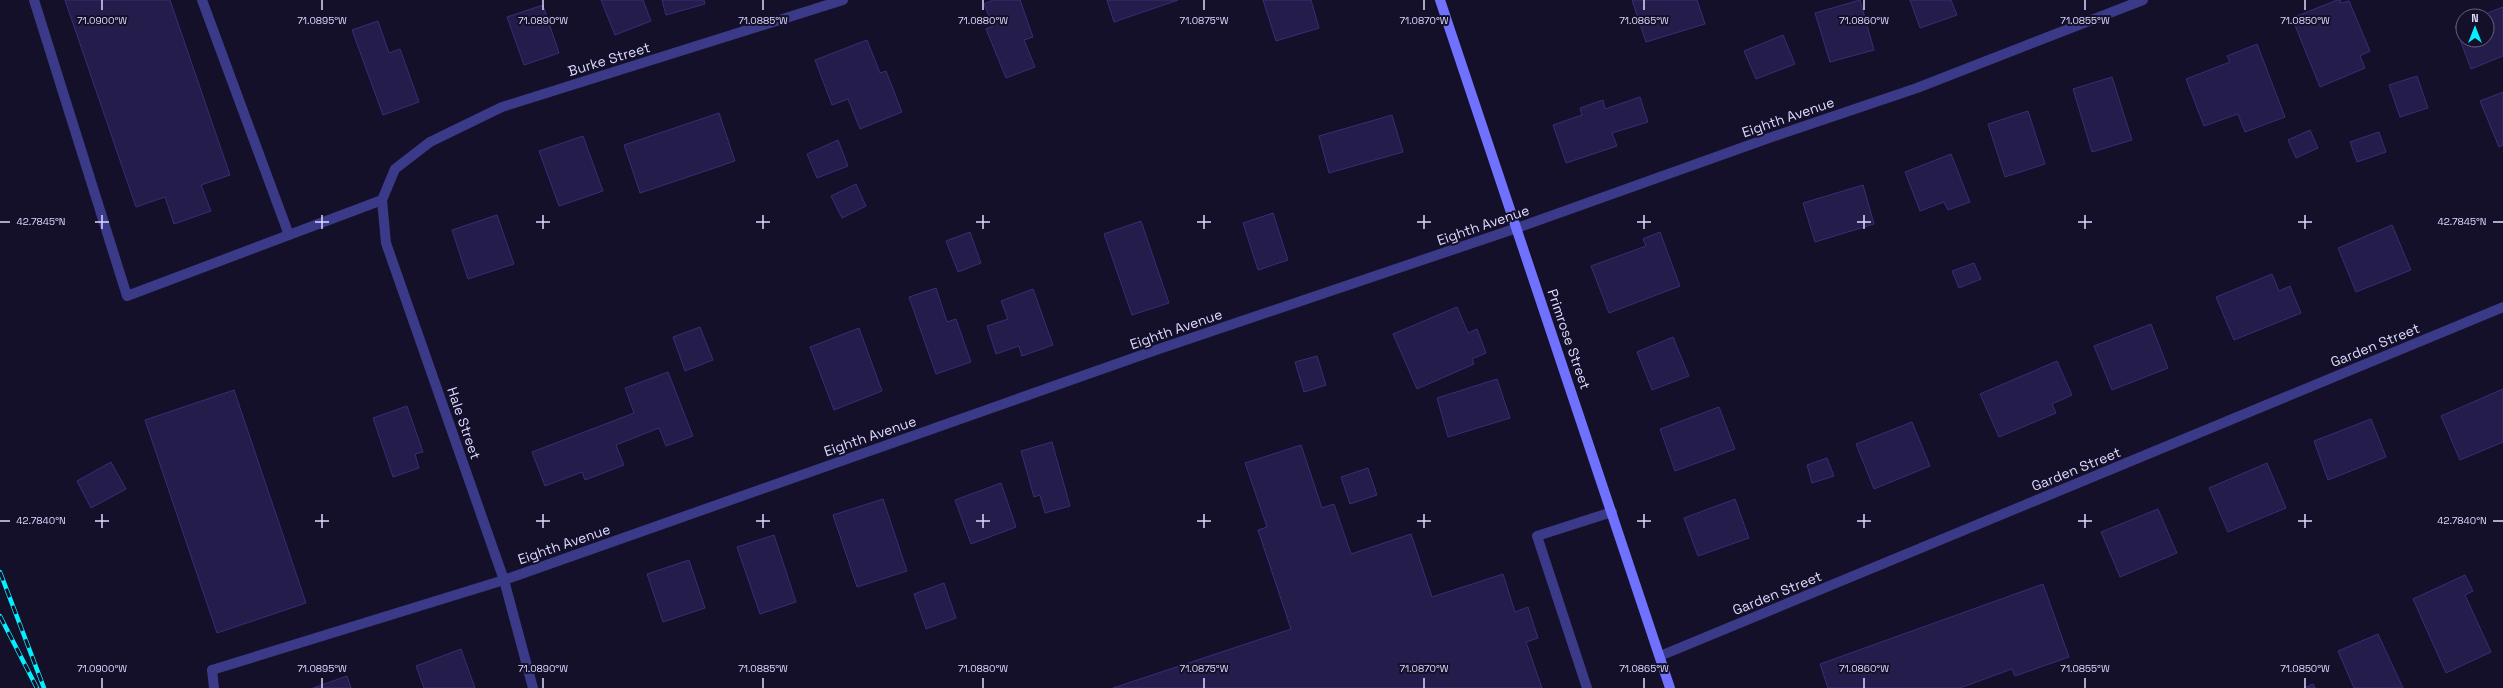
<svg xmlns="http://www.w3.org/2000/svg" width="2503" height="688" font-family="'Space Grotesk',sans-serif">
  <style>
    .building { fill: #241c4b; stroke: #392d77 }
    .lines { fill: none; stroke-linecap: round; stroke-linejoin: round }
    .lane { stroke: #3b3a89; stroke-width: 10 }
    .street { stroke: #3b3a89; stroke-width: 10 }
    .secondary { stroke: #7071ff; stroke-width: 10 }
    .rail-casing { stroke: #05efff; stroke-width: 4.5 }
    .rail { stroke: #14102a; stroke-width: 3; stroke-dasharray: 9; stroke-linecap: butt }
    .ticks { fill: none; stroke: #dcd9ff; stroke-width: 1.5 }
    .labels { text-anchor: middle; stroke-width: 4; stroke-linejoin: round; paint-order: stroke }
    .street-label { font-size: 14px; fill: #dcd9ff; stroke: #14102a }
    .ticks-label { font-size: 10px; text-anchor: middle; fill: #dcd9ff; stroke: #14102a; stroke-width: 4; stroke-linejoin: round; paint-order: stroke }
  </style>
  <rect width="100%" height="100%" fill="#14102a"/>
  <g class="building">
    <polygon points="65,0 170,0 230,175 201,185 211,211 174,224 165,197 136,207"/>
    <polygon points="601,0 643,0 651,21 615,35"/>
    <polygon points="662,0 704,0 705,4 666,15"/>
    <polygon points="993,0 1020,0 1033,37 1024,40 1035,67 1006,78 986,29 993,26 984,4"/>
    <polygon points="1107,0 1178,0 1114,22"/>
    <polygon points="1263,0 1311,0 1319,28 1276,41"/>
    <polygon points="1632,0 1697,0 1705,24 1646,42"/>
    <polygon points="1860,0 1874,50 1830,62 1815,13"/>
    <polygon points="1910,0 1951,0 1957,15 1920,28"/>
    <polygon points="2337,0 2340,0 2341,3 2349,1 2370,51 2360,56 2365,68 2320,87 2292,18"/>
    <polygon points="543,5 559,53 524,65 507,17"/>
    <polygon points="2503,7 2503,56 2471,69 2455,26 2463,22 2463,40 2487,40 2487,16 2480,16"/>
    <polygon points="378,21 389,53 400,49 419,102 383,115 352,30"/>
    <polygon points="1783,35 1795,64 1756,79 1744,51"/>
    <polygon points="867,40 880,73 886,71 902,112 860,129 848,99 832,105 815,60"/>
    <polygon points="2257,44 2285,117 2245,132 2238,114 2204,126 2186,79 2230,62 2227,56"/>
    <polygon points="2417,76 2428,108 2400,117 2389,85"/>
    <polygon points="2112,77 2132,140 2092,152 2073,89"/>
    <polygon points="2503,92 2503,145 2499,147 2480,101"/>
    <polygon points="1640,97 1648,122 1612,133 1617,146 1566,163 1553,125 1582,115 1580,108 1603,100 1605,109"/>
    <polygon points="2028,111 2045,164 2005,177 1988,124"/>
    <polygon points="719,113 735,161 640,193 624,145"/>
    <polygon points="1392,115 1403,152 1329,173 1319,136"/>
    <polygon points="2310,130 2318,148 2296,158 2288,140"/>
    <polygon points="2379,132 2386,152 2357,162 2350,142"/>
    <polygon points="583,136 603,191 559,206 539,151"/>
    <polygon points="838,140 848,166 817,178 807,154"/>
    <polygon points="1951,154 1970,202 1948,210 1944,202 1920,211 1905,172"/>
    <polygon points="856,184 866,206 842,218 831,196"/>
    <polygon points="1863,185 1874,224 1815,242 1803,203"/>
    <polygon points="1273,213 1288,260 1258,270 1243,223"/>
    <polygon points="497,215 514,264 468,279 452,230"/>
    <polygon points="1141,221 1169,303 1132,315 1104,234"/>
    <polygon points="2392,225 2411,270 2356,292 2338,248"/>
    <polygon points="970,232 981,263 958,272 946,241"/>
    <polygon points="1660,232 1680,286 1609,313 1591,266 1646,246 1643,239"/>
    <polygon points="1974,263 1981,279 1959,288 1952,271"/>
    <polygon points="2272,274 2279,291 2290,286 2301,313 2234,340 2216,297"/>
    <polygon points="936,288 947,322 956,319 971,362 936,374 909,297"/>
    <polygon points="1033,289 1053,345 1022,356 1019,346 996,354 987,326 1008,319 1001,301"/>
    <polygon points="1457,307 1468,333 1477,329 1486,353 1472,359 1474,364 1417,389 1393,334"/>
    <polygon points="2151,324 2168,368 2112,390 2094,346"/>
    <polygon points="700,327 713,360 685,371 673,337"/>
    <polygon points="859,328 882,391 834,410 810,347"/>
    <polygon points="1673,337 1689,376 1652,390 1637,352"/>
    <polygon points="1317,356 1326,385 1304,392 1295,362"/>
    <polygon points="2057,361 2072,395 2052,404 2056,413 1999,437 1980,394"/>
    <polygon points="668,372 693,436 666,446 659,428 616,445 624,465 585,480 582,472 545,486 532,452 634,413 625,388"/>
    <polygon points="1497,379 1510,418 1448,437 1437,398"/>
    <polygon points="2503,389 2503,442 2460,460 2441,416"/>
    <polygon points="234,390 306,603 217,633 145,420"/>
    <polygon points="407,406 423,452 415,454 419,468 393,477 373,418"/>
    <polygon points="1719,407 1735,449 1675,471 1660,429"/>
    <polygon points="2371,419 2386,457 2328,480 2314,441"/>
    <polygon points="1912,422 1930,466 1874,489 1856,444"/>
    <polygon points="1052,442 1070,506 1045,513 1040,495 1034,497 1021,451"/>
    <polygon points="1301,445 1322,508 1334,504 1351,554 1411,534 1432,597 1503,574 1515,612 1528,607 1538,638 1526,642 1542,688 1113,688 1291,629 1258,530 1267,527 1245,463"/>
    <polygon points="1827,458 1834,476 1812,483 1807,465"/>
    <polygon points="111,462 126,489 91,508 77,481"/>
    <polygon points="2267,463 2286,508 2228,532 2209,488"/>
    <polygon points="1368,468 1377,495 1350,504 1341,477"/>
    <polygon points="1001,483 1016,527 971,544 955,500"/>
    <polygon points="883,499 907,571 857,587 833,515"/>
    <polygon points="1735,499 1749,538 1698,556 1684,518"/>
    <polygon points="2158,509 2177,553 2120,577 2101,532"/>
    <polygon points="774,535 796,602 760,614 737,547"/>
    <polygon points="689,560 705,608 663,622 647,574"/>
    <polygon points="2465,575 2473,591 2465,595 2491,652 2446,673 2413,599"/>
    <polygon points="944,583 956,618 926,629 914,594"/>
    <polygon points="2043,584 2069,657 2015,676 2012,669 1960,688 1828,688 1820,664"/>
    <polygon points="2378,634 2403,688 2354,688 2338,651"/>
    <polygon points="461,649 475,688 424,688 416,666"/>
    <polygon points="347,676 351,688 313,688"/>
    <polygon points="2313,684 2315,688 2304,688"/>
  </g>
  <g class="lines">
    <g class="lane">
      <polyline points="34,0 127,296 382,200"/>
      <polyline points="202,0 289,235"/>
      <polyline points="212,670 214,688"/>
      <polyline points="1587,688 1537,536 1612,512"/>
    </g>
    <g class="street">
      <polyline points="1660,656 2503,307"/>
      <polyline points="212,670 504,580 1156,350 1517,228 1769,138 1917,88 2143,0"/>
      <polyline points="533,688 504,580 386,243 382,200 395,169 430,142 502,107 843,0"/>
    </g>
    <polyline class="secondary" points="1440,0 1670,688"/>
    <g class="rail-casing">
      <g id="rail">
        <polyline points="0,572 44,688"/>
        <polyline points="0,616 37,688"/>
      </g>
    </g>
    <use href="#rail" class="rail"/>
  </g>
  <path class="ticks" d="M 102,0 L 102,10M 322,0 L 322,10M 543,0 L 543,10M 763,0 L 763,10M 983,0 L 983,10M 1204,0 L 1204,10M 1424,0 L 1424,10M 1644,0 L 1644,10M 1864,0 L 1864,10M 2085,0 L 2085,10M 2305,0 L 2305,10M 102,215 L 102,229M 322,215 L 322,229M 543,215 L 543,229M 763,215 L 763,229M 983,215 L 983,229M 1204,215 L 1204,229M 1424,215 L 1424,229M 1644,215 L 1644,229M 1864,215 L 1864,229M 2085,215 L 2085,229M 2305,215 L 2305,229M 0,222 L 10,222M 95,222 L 109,222M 315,222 L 329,222M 536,222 L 550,222M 756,222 L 770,222M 976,222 L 990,222M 1197,222 L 1211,222M 1417,222 L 1431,222M 1637,222 L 1651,222M 1857,222 L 1871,222M 2078,222 L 2092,222M 2298,222 L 2312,222M 2493,222 L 2503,222M 102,514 L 102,528M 322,514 L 322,528M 543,514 L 543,528M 763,514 L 763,528M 983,514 L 983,528M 1204,514 L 1204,528M 1424,514 L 1424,528M 1644,514 L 1644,528M 1864,514 L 1864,528M 2085,514 L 2085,528M 2305,514 L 2305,528M 0,521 L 10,521M 95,521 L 109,521M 315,521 L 329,521M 536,521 L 550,521M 756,521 L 770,521M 976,521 L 990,521M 1197,521 L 1211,521M 1417,521 L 1431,521M 1637,521 L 1651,521M 1857,521 L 1871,521M 2078,521 L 2092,521M 2298,521 L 2312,521M 2493,521 L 2503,521M 102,678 L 102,688M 322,678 L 322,688M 543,678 L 543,688M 763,678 L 763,688M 983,678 L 983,688M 1204,678 L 1204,688M 1424,678 L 1424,688M 1644,678 L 1644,688M 1864,678 L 1864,688M 2085,678 L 2085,688M 2305,678 L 2305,688"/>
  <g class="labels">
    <g class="street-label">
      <text transform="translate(609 59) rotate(-17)" y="5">Burke Street</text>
      <text transform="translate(1788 117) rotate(-19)" y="5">Eighth Avenue</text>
      <text transform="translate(1483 225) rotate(-19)" y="5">Eighth Avenue</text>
      <text transform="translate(1176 329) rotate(-19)" y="5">Eighth Avenue</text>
      <text transform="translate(1569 339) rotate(71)" y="5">Primrose Street</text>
      <text transform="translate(2375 345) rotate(-22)" y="5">Garden Street</text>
      <text transform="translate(464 423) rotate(71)" y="5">Hale Street</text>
      <text transform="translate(870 436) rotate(-19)" y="5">Eighth Avenue</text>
      <text transform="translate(2076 469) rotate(-22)" y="5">Garden Street</text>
      <text transform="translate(564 544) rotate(-19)" y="5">Eighth Avenue</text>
      <text transform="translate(1777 593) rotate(-22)" y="5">Garden Street</text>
    </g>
  </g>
  <g class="ticks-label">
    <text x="102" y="24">71.0900°W</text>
    <text x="322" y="24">71.0895°W</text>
    <text x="543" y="24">71.0890°W</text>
    <text x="763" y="24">71.0885°W</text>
    <text x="983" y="24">71.0880°W</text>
    <text x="1204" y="24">71.0875°W</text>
    <text x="1424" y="24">71.0870°W</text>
    <text x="1644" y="24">71.0865°W</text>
    <text x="1864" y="24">71.0860°W</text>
    <text x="2085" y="24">71.0855°W</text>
    <text x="2305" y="24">71.0850°W</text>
    <text x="41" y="225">42.7845°N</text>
    <text x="2462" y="225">42.7845°N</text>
    <text x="41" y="524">42.7840°N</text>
    <text x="2462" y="524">42.7840°N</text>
    <text x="102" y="672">71.0900°W</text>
    <text x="322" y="672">71.0895°W</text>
    <text x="543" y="672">71.0890°W</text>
    <text x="763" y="672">71.0885°W</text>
    <text x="983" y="672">71.0880°W</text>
    <text x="1204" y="672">71.0875°W</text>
    <text x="1424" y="672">71.0870°W</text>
    <text x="1644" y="672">71.0865°W</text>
    <text x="1864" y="672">71.0860°W</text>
    <text x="2085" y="672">71.0855°W</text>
    <text x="2305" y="672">71.0850°W</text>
  </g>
  <g transform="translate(2475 28)"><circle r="19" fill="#14102a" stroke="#64607f"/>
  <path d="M0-3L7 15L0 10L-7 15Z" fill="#05efff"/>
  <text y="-6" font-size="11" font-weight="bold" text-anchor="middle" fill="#dcd9ff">N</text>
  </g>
</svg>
